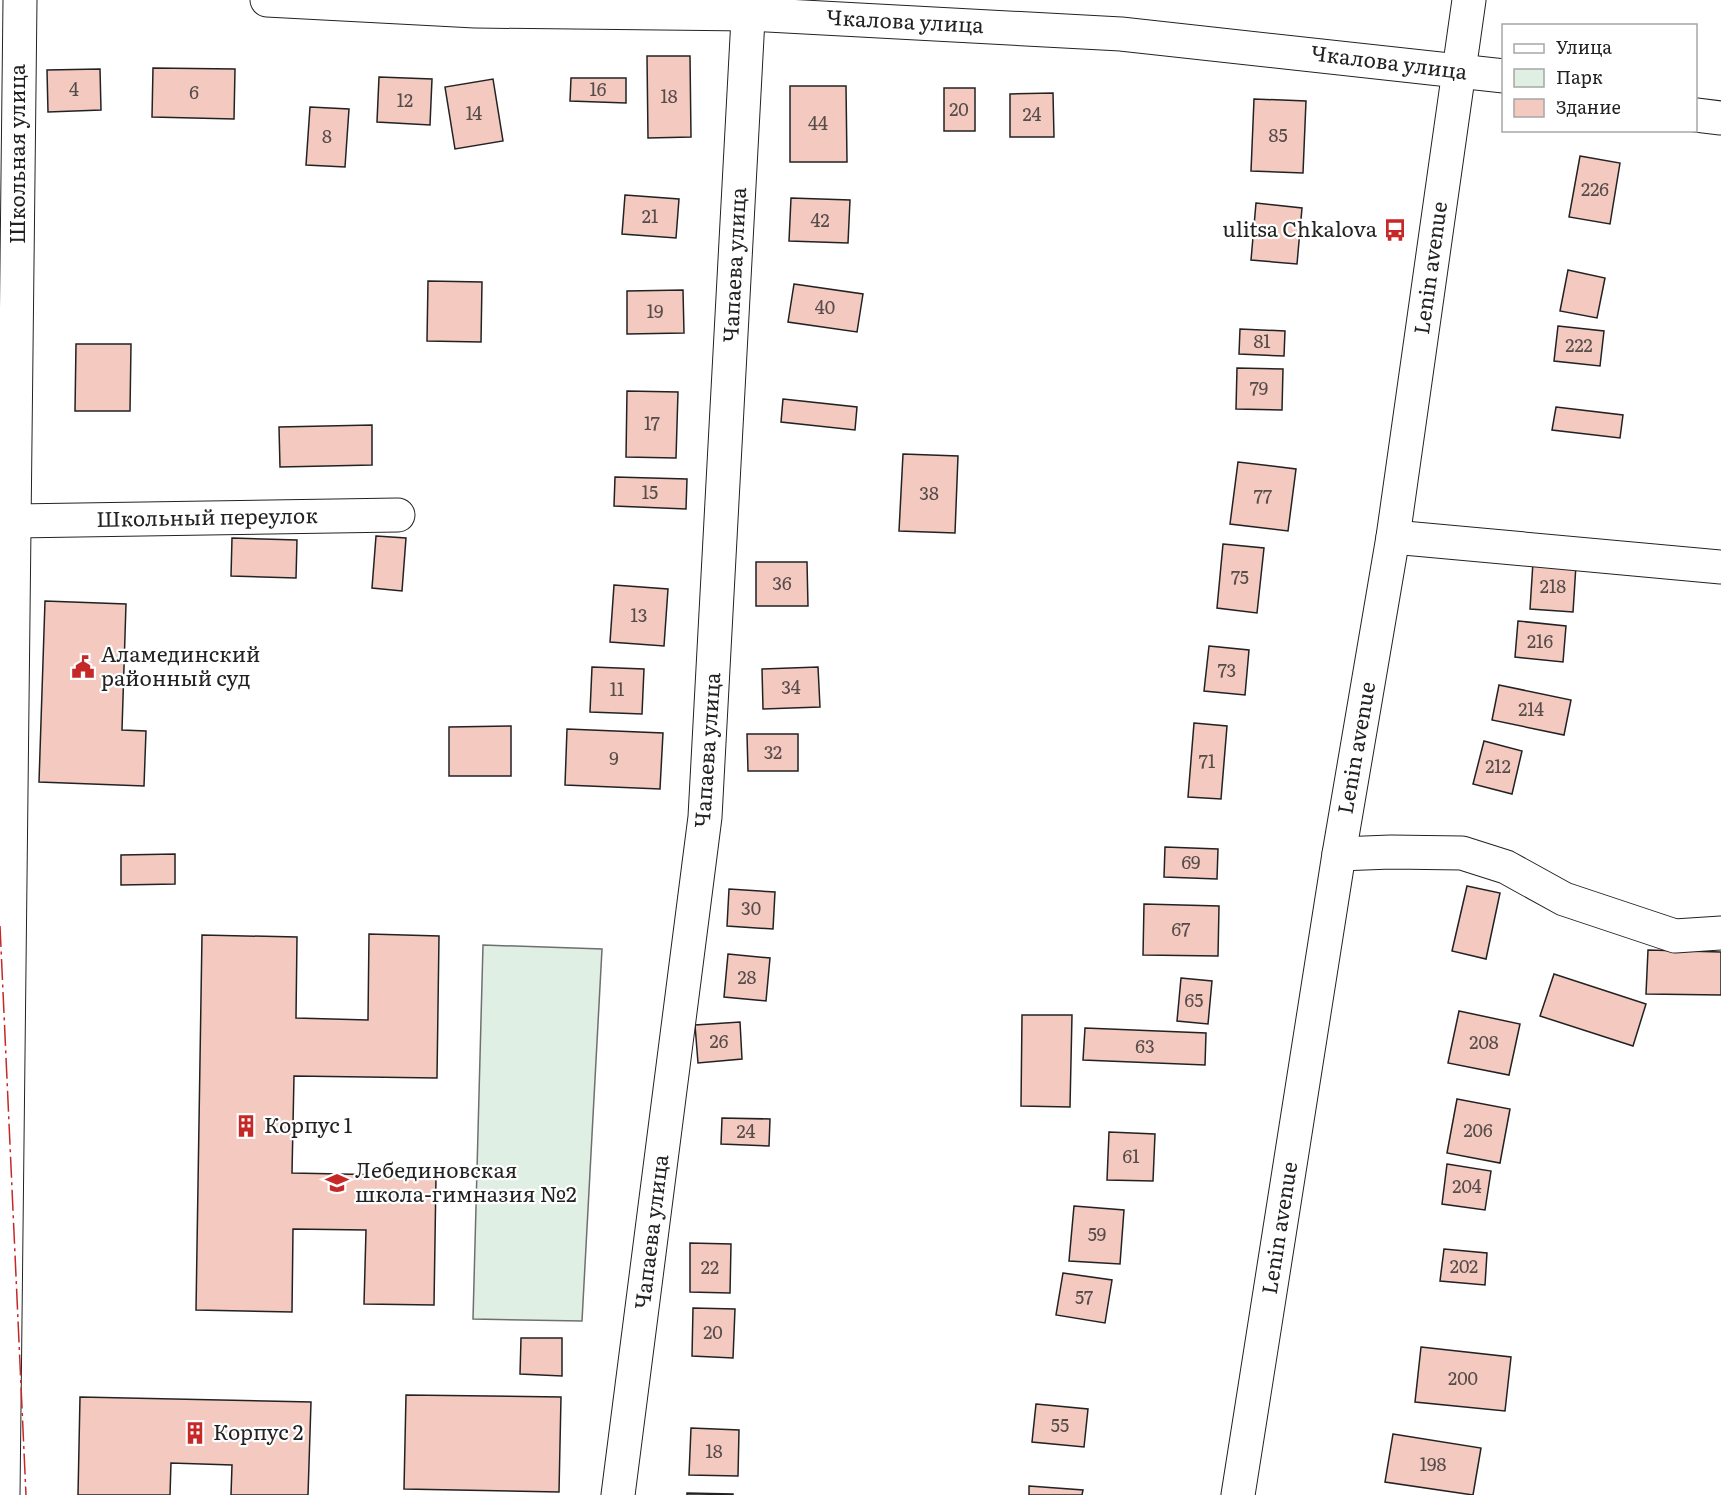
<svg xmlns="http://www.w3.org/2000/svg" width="1721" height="1495" font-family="Literata,serif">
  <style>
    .green { fill: #e0efe3; stroke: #6f6f6f; stroke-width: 1.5 }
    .building { fill: #f3c9c0; stroke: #222; stroke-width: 1.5 }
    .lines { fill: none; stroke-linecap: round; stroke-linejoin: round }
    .minor-casing { stroke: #222; stroke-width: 35 }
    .major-casing { stroke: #222; stroke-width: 35 }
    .minor { stroke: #fff; stroke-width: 33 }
    .major { stroke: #fff; stroke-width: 33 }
    .power { stroke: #c62828; stroke-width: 1.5; stroke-dasharray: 21 4.5 3 4.5; stroke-linecap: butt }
    .labels { text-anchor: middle; stroke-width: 4.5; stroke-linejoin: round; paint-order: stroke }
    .number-label { font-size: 18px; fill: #564c4a }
    .street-label { font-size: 21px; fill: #222; stroke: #fff }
    .poi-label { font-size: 21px; fill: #222; stroke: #fff; text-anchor: start }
  </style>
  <rect width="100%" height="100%" fill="#fff"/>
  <polygon class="green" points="483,945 602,949 582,1321 473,1319"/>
  <g class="building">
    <polygon points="647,56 690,56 691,137 648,138"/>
    <polygon points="153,68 235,69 234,119 152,117"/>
    <polygon points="100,69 101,110 48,112 47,70"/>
    <polygon points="379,77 432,79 430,125 377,122"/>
    <polygon points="571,78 626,78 626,103 570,101"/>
    <polygon points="493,79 503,141 455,149 445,87"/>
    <polygon points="790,86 846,86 847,162 790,162"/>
    <rect x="944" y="88" width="31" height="43"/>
    <polygon points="1053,93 1054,137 1010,137 1010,94"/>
    <polygon points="1254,99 1306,101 1303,173 1251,171"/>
    <polygon points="310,107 349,109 345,167 306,165"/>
    <polygon points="1580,156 1620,163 1610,224 1569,217"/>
    <polygon points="625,195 679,199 676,238 622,234"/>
    <polygon points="791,198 850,200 848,243 789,241"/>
    <polygon points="1256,203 1302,208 1297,264 1251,260"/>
    <polygon points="1568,270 1605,278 1597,318 1560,311"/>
    <polygon points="428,281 482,282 481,342 427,341"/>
    <polygon points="794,284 863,294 857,332 788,322"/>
    <polygon points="683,290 684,333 627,334 627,291"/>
    <polygon points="1558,326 1604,331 1600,366 1554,361"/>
    <polygon points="1240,329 1285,331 1284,356 1239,354"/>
    <polygon points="76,344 131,344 130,411 75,411"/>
    <polygon points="1237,368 1283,369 1282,410 1236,409"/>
    <polygon points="627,391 678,392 676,458 626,457"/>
    <polygon points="783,399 857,407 855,430 781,422"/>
    <polygon points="1556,407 1623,415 1620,438 1552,430"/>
    <polygon points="372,425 372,465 280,467 279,427"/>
    <polygon points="903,454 958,456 955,533 899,531"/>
    <polygon points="1238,462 1296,469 1288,531 1230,524"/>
    <polygon points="615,477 687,479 686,509 614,506"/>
    <polygon points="376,536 406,538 402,591 372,588"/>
    <polygon points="232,538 297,540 296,578 231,576"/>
    <polygon points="1223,544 1264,548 1257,613 1217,608"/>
    <polygon points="756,562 807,562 808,606 756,606"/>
    <polygon points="1533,562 1576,565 1573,612 1530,609"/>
    <polygon points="614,585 668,589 664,646 610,642"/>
    <polygon points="45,601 126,604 122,730 146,731 144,786 39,782"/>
    <polygon points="1518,621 1566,626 1563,662 1515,657"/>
    <polygon points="1209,646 1249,650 1245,695 1204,691"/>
    <polygon points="592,667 644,669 642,714 590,712"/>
    <polygon points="818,667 820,707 763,709 762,669"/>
    <polygon points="1499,685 1571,700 1564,735 1492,720"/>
    <polygon points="1194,723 1227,726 1221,799 1188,797"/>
    <polygon points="511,726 511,776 449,776 449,727"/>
    <polygon points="567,729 663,733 660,789 565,785"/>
    <polygon points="747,734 798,734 798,771 748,771"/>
    <polygon points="1484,741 1522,751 1512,794 1473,784"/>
    <polygon points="1165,847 1218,849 1217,879 1164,877"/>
    <polygon points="175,854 175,884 121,885 121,855"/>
    <polygon points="1467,886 1500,893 1486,959 1452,951"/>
    <polygon points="729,889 775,892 773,929 727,926"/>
    <polygon points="1144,904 1219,906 1218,956 1143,955"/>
    <polygon points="369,934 439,936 437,1078 294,1076 292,1173 436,1176 434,1305 364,1304 366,1230 293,1229 292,1312 196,1310 202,935 297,937 296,1018 368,1020"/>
    <polygon points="1648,950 1721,952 1721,995 1646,994"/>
    <polygon points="728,954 770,958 766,1001 724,997"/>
    <polygon points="1554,974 1646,1004 1633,1046 1540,1016"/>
    <polygon points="1181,978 1212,981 1208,1024 1177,1021"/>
    <polygon points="1459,1011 1520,1024 1509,1075 1448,1063"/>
    <polygon points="1022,1015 1072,1015 1070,1107 1021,1106"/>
    <polygon points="740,1022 742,1059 698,1063 695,1025"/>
    <polygon points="1085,1028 1206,1033 1205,1065 1083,1060"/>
    <polygon points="1457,1099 1510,1109 1500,1163 1447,1153"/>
    <polygon points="722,1118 770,1119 769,1146 721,1144"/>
    <polygon points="1109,1132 1155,1134 1153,1181 1107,1180"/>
    <polygon points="1447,1164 1491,1171 1485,1210 1442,1204"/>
    <polygon points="1074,1206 1124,1210 1120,1264 1069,1261"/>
    <polygon points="690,1243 731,1244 730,1293 690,1292"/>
    <polygon points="1444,1249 1487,1253 1485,1285 1440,1281"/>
    <polygon points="1063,1273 1112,1280 1105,1323 1056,1315"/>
    <polygon points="693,1308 735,1309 733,1358 692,1356"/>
    <polygon points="521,1338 562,1338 562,1376 520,1374"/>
    <polygon points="1421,1347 1511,1357 1505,1411 1415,1402"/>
    <polygon points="406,1395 561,1397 559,1492 404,1489"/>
    <polygon points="80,1397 311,1402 308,1495 231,1495 232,1465 171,1463 170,1495 78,1495"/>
    <polygon points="1036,1404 1088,1409 1084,1447 1032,1442"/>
    <polygon points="691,1428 739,1430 738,1476 689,1475"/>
    <polygon points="1393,1434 1481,1448 1473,1495 1385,1482"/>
    <polygon points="1029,1486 1083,1490 1082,1495 1029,1495"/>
    <polygon points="687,1493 733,1494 733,1495 687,1495"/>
  </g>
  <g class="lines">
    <g class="minor-casing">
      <g id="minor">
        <polyline points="267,0 475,11 748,14 1121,34 1504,76"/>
        <polyline points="1696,115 1721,118"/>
        <polyline points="15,521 398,515"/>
        <polyline points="1393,537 1721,567"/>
        <polyline points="1339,854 1391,852 1462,853 1506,867 1564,899 1675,936 1721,933"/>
        <polyline points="3,1495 20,0"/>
        <polyline points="618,1495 705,817 749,0"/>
      </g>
    </g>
    <g class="major-casing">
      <polyline id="major" points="1238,1495 1339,854 1393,537 1469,0"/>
    </g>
    <use href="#minor" class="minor"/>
    <use href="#major" class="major"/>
    <polyline class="power" points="0,926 26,1495"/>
  </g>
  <defs>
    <g id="bus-bare" transform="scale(1.8)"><path d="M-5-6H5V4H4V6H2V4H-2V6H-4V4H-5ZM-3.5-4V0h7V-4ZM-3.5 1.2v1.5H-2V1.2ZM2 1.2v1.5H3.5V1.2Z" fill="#c62828" stroke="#fff" stroke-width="2.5" paint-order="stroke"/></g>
    <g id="civic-bare" transform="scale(1.8)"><path d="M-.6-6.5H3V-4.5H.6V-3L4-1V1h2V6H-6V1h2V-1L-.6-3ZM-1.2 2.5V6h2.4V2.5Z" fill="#c62828" stroke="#fff" stroke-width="2.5" paint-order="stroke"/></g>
    <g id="building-bare" transform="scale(1.8)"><path d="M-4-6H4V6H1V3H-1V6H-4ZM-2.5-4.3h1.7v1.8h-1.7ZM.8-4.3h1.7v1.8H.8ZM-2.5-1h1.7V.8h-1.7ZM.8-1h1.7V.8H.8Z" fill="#c62828" stroke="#fff" stroke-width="2.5" paint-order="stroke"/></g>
    <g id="school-bare" transform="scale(1.8)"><path d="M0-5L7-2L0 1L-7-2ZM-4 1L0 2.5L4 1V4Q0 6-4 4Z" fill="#c62828" stroke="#fff" stroke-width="2.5" paint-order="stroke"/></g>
  </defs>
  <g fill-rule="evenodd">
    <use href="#bus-bare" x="1395" y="230"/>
    <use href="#civic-bare" x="83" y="667"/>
    <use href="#building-bare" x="246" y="1126"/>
    <use href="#school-bare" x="337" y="1183"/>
    <use href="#building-bare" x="195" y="1433"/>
  </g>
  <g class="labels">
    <g class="number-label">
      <text x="74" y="96">4</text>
      <text x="598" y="96">16</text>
      <text x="194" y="99">6</text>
      <text x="669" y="103">18</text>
      <text x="405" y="107">12</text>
      <text x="959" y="116">20</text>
      <text x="474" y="120">14</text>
      <text x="1032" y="121">24</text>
      <text x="818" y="130">44</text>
      <text x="1278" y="142">85</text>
      <text x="327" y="143">8</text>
      <text x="1595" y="196">226</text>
      <text x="650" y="223">21</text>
      <text x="820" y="227">42</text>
      <text x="825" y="314">40</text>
      <text x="655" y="318">19</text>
      <text x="1262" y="348">81</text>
      <text x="1579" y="352">222</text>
      <text x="1259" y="395">79</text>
      <text x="652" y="430">17</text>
      <text x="650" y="499">15</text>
      <text x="929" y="500">38</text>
      <text x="1263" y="503">77</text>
      <text x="1240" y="584">75</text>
      <text x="782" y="590">36</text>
      <text x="1553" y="593">218</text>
      <text x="639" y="622">13</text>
      <text x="1540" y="648">216</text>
      <text x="1227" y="677">73</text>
      <text x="791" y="694">34</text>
      <text x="617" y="696">11</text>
      <text x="1531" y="716">214</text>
      <text x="773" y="759">32</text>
      <text x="614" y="765">9</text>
      <text x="1207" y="768">71</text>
      <text x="1498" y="773">212</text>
      <text x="1191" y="869">69</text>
      <text x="751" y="915">30</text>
      <text x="1181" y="936">67</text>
      <text x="747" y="984">28</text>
      <text x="1194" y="1007">65</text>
      <text x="719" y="1048">26</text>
      <text x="1484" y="1049">208</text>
      <text x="1145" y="1053">63</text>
      <text x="1478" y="1137">206</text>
      <text x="746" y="1138">24</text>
      <text x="1131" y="1163">61</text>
      <text x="1467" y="1193">204</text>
      <text x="1097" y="1241">59</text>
      <text x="1464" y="1273">202</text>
      <text x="710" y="1274">22</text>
      <text x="1084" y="1304">57</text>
      <text x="713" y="1339">20</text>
      <text x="1463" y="1385">200</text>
      <text x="1060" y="1432">55</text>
      <text x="714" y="1458">18</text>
      <text x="1433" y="1471">198</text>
    </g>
    <g class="street-label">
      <text transform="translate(905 22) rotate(3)" y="7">Чкалова улица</text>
      <text transform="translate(1389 63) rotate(7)" y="7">Чкалова улица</text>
      <text transform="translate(18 154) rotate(-90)" y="7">Школьная улица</text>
      <text transform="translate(735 265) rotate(-87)" y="7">Чапаева улица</text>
      <text transform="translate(1431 268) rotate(-82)" y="7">Lenin avenue</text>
      <text transform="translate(207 518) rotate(-1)" y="7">Школьный переулок</text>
      <text transform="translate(1357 748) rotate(-80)" y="7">Lenin avenue</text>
      <text transform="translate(708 750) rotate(-86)" y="7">Чапаева улица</text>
      <text transform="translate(1280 1228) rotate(-81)" y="7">Lenin avenue</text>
      <text transform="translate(652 1232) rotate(-83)" y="7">Чапаева улица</text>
    </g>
    <g class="poi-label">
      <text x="1377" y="237" text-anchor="end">ulitsa Chkalova</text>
      <text x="101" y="662">Аламединский<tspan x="101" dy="24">районный суд</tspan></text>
      <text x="264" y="1133">Корпус 1</text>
      <text x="355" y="1178">Лебединовская<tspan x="355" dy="24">школа-гимназия №2</tspan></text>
      <text x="213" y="1440">Корпус 2</text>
    </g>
  </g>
  <rect x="1502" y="24" width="195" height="108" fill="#ffffff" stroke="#a7a7a7" stroke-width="1.5"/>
  <rect x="1514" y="44" width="30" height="9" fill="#ffffff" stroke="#a7a7a7" stroke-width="1.5"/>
  <text x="1556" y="54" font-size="18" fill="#222222">Улица</text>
  <rect x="1514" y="69" width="30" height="18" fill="#e0efe3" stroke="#a7a7a7" stroke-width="1.5"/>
  <text x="1556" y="84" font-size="18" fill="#222222">Парк</text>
  <rect x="1514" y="99" width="30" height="18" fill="#f3c9c0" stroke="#a7a7a7" stroke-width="1.5"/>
  <text x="1556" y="114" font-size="18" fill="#222222">Здание</text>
</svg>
